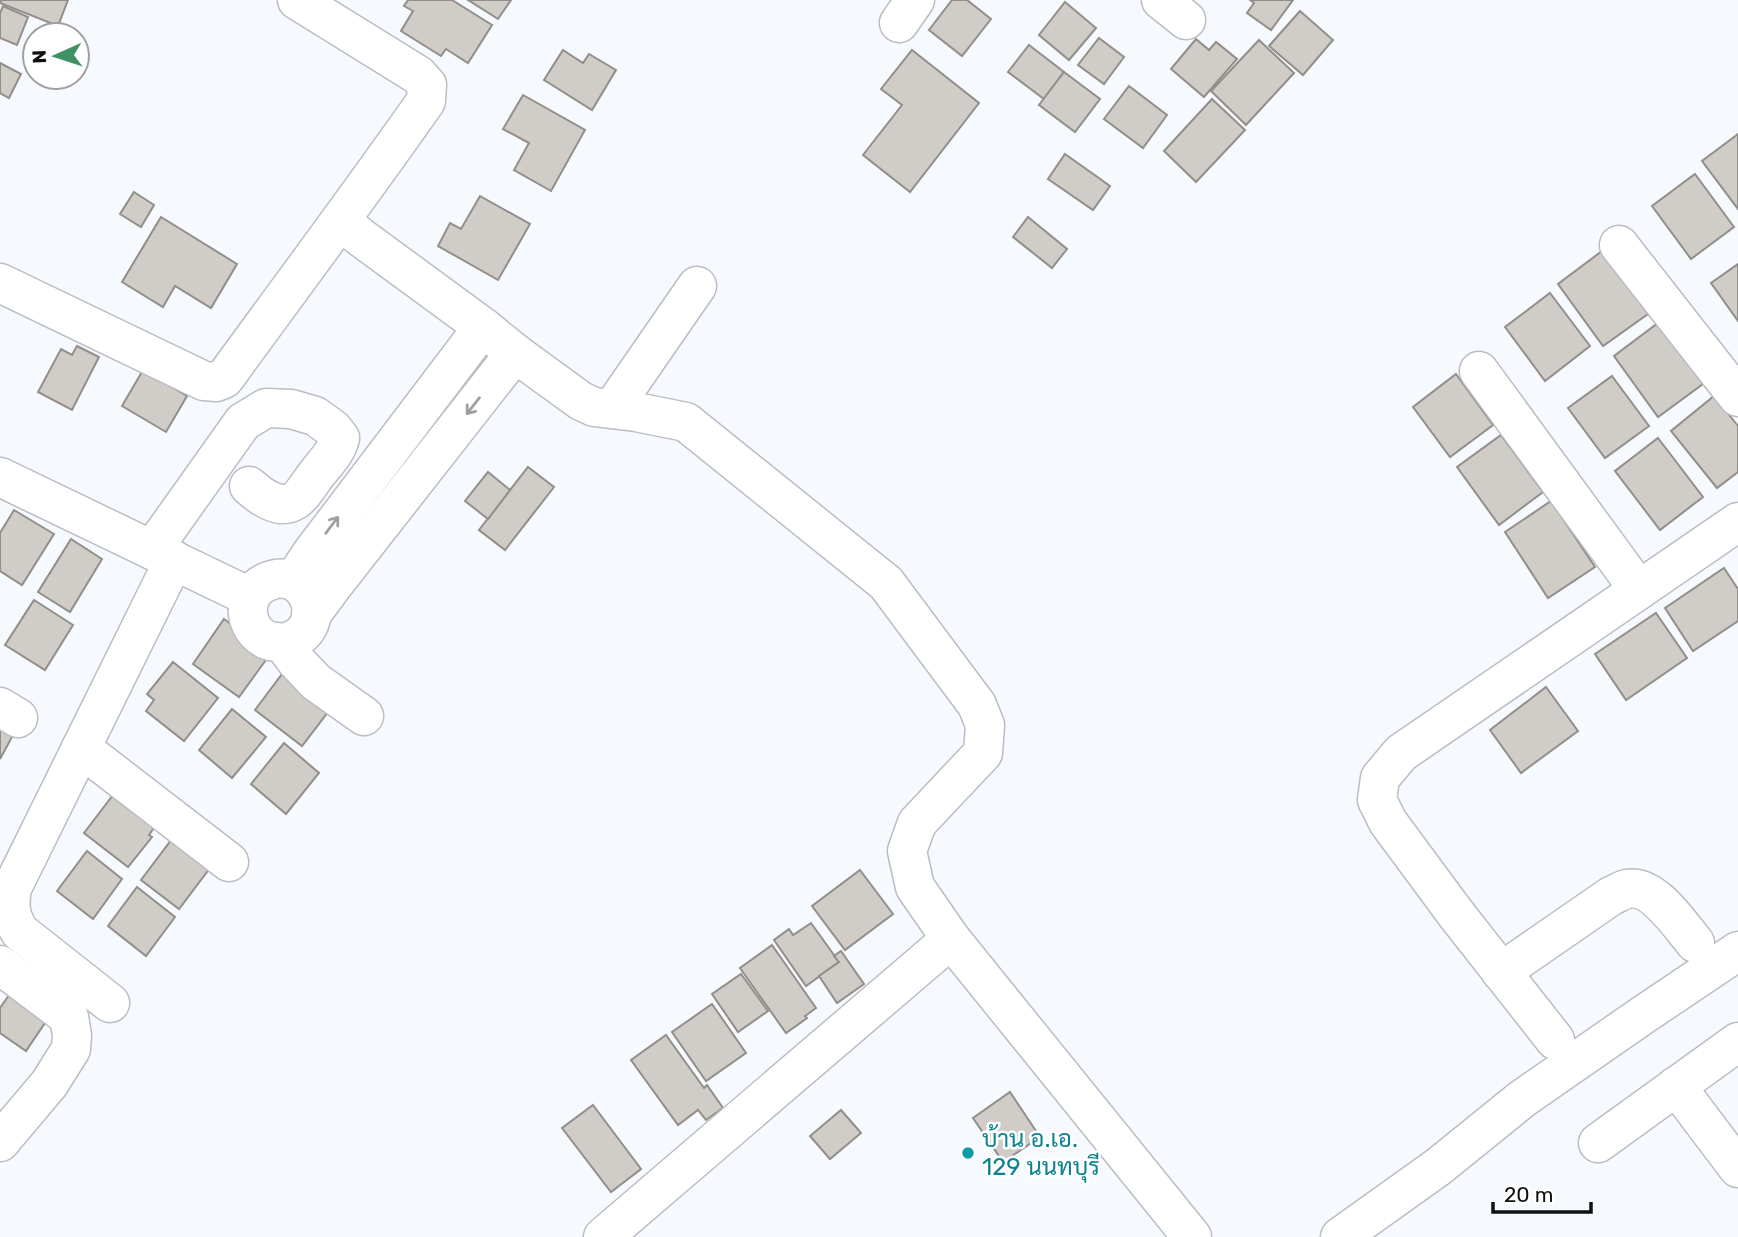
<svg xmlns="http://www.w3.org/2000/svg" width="1738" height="1237" font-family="Rubik,Sarabun,sans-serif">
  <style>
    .building { fill: #d0ccc7; stroke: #928e8a; stroke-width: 2 }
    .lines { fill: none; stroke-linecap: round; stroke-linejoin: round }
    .minor-casing { stroke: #babdc2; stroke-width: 41 }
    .minor { stroke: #fff; stroke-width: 38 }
    .oneway { stroke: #9fa0a1 }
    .culture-dot { fill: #0f9aa8; stroke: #fff; stroke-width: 2.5 }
    .labels { text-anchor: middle; stroke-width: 5; stroke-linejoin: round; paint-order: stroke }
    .culture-label { font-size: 24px; fill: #0d838f; stroke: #fff; text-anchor: start }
  </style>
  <rect width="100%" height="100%" fill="#f6f9fe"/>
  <g class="building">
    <polygon points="1,0 68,0 58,26 0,3"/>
    <polygon points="408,0 452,0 492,25 468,63 446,49 441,56 401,31 413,11 404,6"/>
    <polygon points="468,0 511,0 498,19"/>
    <polygon points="952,0 967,0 991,19 962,56 929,30"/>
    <polygon points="1250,0 1293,0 1271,30 1247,13 1254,3"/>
    <polygon points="1065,2 1096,28 1069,60 1039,35"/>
    <polygon points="3,6 28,17 17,45 0,38 0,13"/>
    <polygon points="1300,11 1333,40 1303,75 1269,46"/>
    <polygon points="1099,38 1124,57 1104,84 1078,65"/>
    <polygon points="1196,39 1209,50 1216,42 1237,59 1204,97 1171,69"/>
    <polygon points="1259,40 1294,73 1246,125 1211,91"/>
    <polygon points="1029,45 1064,72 1044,99 1008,72"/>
    <polygon points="563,50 583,63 589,54 616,70 592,110 544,80"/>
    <polygon points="912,50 979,103 910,192 863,155 902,105 881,89"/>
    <polygon points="0,63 21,74 9,98 0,93"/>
    <polygon points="1064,72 1100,99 1075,132 1039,105"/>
    <polygon points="1129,86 1167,115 1143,148 1104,119"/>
    <polygon points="523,95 585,130 551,191 514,170 529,143 503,129"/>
    <polygon points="1212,99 1245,130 1196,182 1164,151"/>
    <polygon points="1738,134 1738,209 1702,161"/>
    <polygon points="1065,154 1110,186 1093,210 1048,179"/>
    <polygon points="1695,174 1734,227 1691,259 1652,206"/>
    <polygon points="134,192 154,205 141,227 120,214"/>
    <polygon points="480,196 530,224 498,280 438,246 450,223 461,229"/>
    <polygon points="161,217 237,264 211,308 175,286 163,307 122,282"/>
    <polygon points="1028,217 1067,249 1052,268 1013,237"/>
    <polygon points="1602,251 1648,314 1603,346 1558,284"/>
    <polygon points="1738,264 1738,321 1711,283"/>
    <polygon points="1550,293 1590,346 1545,381 1505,327"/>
    <polygon points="1658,323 1703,384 1658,417 1614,356"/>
    <polygon points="77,346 99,357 72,410 38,392 61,349 72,355"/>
    <polygon points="143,370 187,396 166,432 122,406"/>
    <polygon points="1456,374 1493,425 1450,457 1413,407"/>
    <polygon points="1612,376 1649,426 1605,458 1568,408"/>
    <polygon points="1714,396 1738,426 1738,472 1717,488 1671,431"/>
    <polygon points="1501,435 1543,492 1499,525 1457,467"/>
    <polygon points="1658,438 1703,497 1660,530 1615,471"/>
    <polygon points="528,467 554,487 505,550 479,530"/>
    <polygon points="488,472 510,490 488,519 465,501"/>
    <polygon points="1551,501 1595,567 1548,598 1505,532"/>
    <polygon points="14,510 54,534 22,585 0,571 0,533"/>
    <polygon points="71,539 102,559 70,612 38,592"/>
    <polygon points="1724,568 1738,589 1738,621 1693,651 1665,608"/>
    <polygon points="34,600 73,625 45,670 5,645"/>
    <polygon points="1656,613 1687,658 1626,700 1595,654"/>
    <polygon points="224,619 271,653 239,697 193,664"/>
    <polygon points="173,662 218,698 184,741 146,711 154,700 147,694"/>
    <polygon points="288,666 335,703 302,746 255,710"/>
    <polygon points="1546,687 1578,731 1521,773 1490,730"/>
    <polygon points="232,709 266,737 232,778 199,750"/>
    <polygon points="0,714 19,724 0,759"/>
    <polygon points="284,743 319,773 286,814 251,784"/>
    <polygon points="116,791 160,819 149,835 152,837 128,867 84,833"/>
    <polygon points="175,835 213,864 179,909 141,880"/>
    <polygon points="87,851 122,879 93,919 57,891"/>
    <polygon points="860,870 893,914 845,950 812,906"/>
    <polygon points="137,887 175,917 146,956 108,926"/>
    <polygon points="811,923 839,962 806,986 774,940 789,929 793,935"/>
    <polygon points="772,945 816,1008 805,1016 807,1018 786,1033 740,968"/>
    <polygon points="841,951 864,984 837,1003 819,976 839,962 834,956"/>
    <polygon points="741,974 768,1011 738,1032 712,994"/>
    <polygon points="14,988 51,1014 26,1051 0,1033 0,1008"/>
    <polygon points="712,1004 746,1053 706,1081 672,1032"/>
    <polygon points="666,1035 704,1088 707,1085 723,1108 706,1120 698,1110 678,1125 631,1060"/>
    <polygon points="1010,1092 1040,1137 1003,1162 973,1118"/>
    <polygon points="593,1105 641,1169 611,1192 562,1128"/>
    <polygon points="841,1110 861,1133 830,1159 810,1136"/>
  </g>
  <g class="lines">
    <g class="minor-casing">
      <g id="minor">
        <polyline points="1161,0 1186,20"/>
        <polyline points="899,23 915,0"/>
        <polyline points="341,220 359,236 483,327 515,353 581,401 594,407 636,412 686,422 886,583 977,705 985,725 983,753 917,823 907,851 915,887 951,939 1192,1237"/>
        <polyline points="1619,245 1738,397"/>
        <path d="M 0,283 L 204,381 L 216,382 L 224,379 C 291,287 360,195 426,101 L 427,85 L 418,75 L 297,0"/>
        <polyline points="1479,371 1639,590"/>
        <polyline points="612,409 697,286"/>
        <polyline points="0,477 250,597"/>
        <path d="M 152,550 L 243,422 L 266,408 L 291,409 L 315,416 L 333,429 L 340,438 C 337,451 327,461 319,471 C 313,478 302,497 294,501 C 279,510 260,496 249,486"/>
        <polyline points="293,581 311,554 483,327"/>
        <polyline points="311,615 334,584 515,353"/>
        <path d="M 283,643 C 287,642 294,640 298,637 C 328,617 304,567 269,581 C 261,584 253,590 250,599 C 244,614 251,633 267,640 C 271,642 278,642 283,643 L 297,662 L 316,682 L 364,716"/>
        <polyline points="0,707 18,718"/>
        <polyline points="81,748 229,862"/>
        <polyline points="0,965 69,1017 72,1035 71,1049 49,1084 0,1142"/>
        <path d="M 1501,972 L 1611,896 C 1616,894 1622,890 1627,889 C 1653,883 1680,925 1695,943"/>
        <path d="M 110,1003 L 20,932 C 10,916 9,907 12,888 L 174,560"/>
        <polyline points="1555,1040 1456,914 1388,822 1377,800 1380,778 1401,753 1738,522"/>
        <polyline points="1676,1086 1738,1168"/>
        <polyline points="1598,1143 1738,1042"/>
        <polyline points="603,1237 951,939"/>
        <polyline points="1340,1237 1438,1167 1522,1099 1643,1015 1738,951"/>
      </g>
    </g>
    <use href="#minor" class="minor"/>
  </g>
  <defs><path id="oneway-shaft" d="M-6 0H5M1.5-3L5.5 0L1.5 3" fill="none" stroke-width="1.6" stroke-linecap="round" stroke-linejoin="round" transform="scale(1.75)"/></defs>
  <g class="oneway">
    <use href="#oneway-shaft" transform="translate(473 406) rotate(128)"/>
    <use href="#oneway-shaft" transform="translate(332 525) rotate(-53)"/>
  </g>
  <circle class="culture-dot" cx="968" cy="1153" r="7"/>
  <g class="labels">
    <g class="culture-label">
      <text x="982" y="1147">บ้าน อ.เอ.<tspan x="982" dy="28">129 นนทบุรี</tspan></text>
    </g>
  </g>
  <g transform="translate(56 56) rotate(267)"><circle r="33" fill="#ffffff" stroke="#9fa0a1" stroke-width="2"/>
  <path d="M0-5L12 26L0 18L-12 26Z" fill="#3e9264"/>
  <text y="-10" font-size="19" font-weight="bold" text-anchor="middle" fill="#101113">N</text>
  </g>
  <path d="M1493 1202v10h98v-10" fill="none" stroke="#101113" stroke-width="3.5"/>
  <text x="1504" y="1202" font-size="21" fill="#101113" stroke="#ffffff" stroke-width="5" paint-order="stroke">20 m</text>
</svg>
